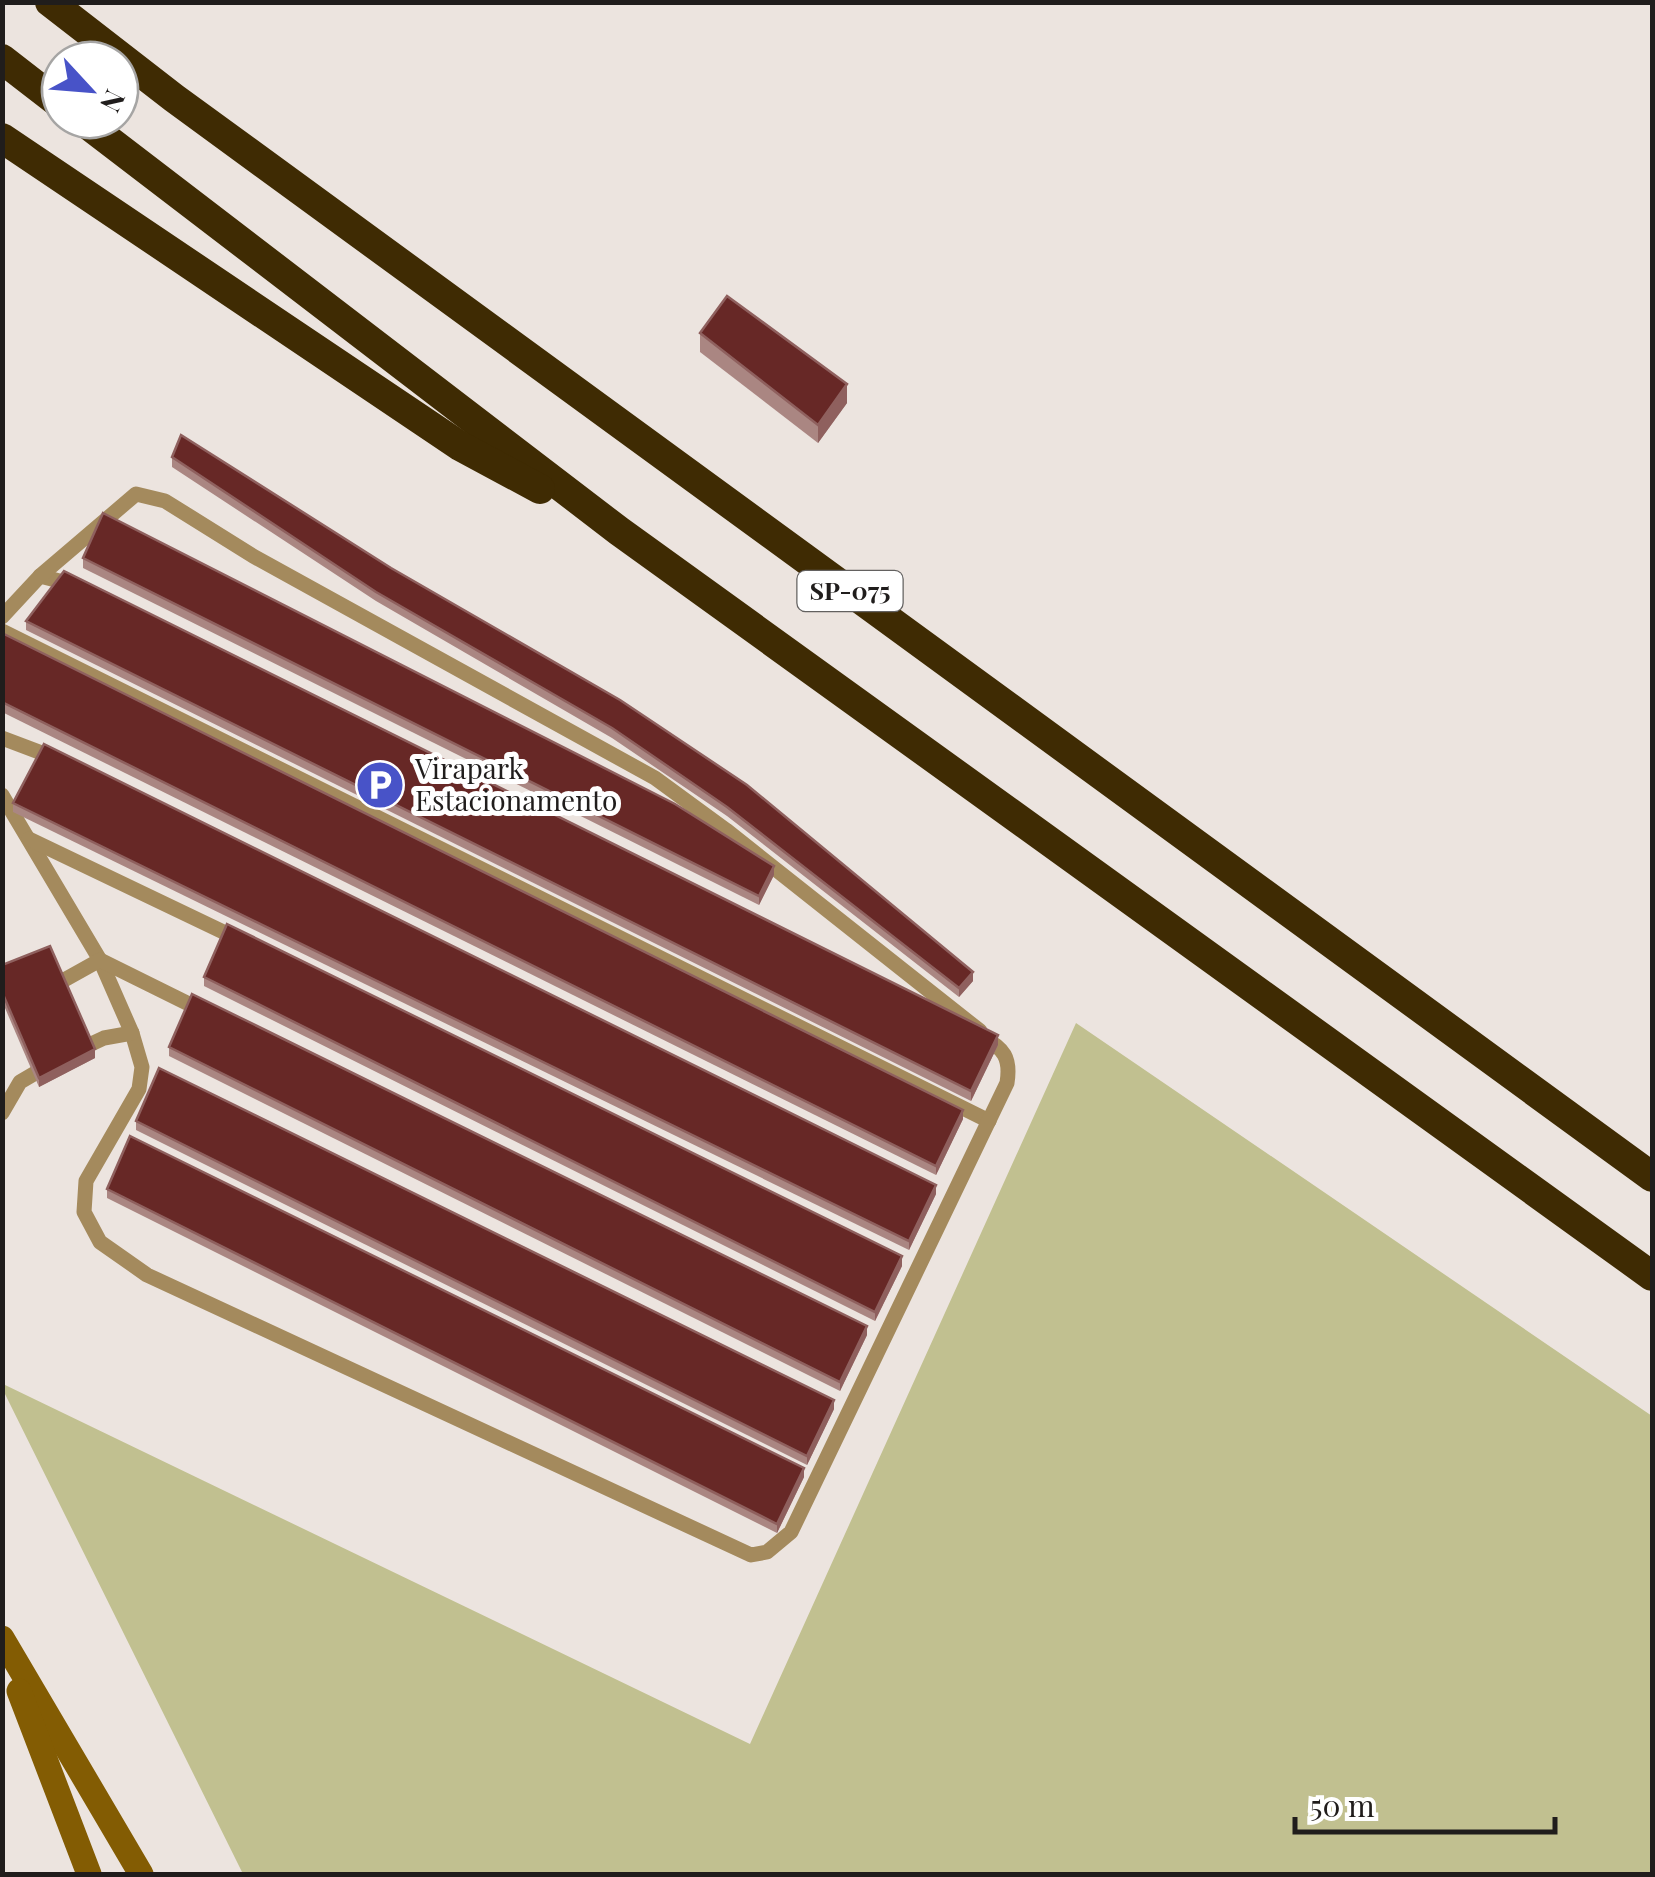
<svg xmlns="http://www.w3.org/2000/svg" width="1655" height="1877" font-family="'Playfair Display',serif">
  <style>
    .green { fill: #c1c090 }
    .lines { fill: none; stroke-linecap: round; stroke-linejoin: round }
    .service { stroke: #a48a5d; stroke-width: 15 }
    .secondary { stroke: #835c03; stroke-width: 25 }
    .motorway { stroke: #3f2b03; stroke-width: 30 }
    .wall { fill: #aa8682 }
    .shaded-wall { fill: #8f605e }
    .building { fill: #672826; stroke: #8f605e; stroke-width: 2.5 }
    .labels { text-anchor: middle; stroke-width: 10; stroke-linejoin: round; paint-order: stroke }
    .shield { fill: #fff; stroke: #636160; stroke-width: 2.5 }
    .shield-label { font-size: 25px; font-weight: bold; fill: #201d1c }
    .poi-label { font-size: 28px; fill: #201d1c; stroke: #fff; text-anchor: start }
  </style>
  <rect width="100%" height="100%" fill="#ece4df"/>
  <polygon class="green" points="1076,1023 1652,1416 1652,1874 243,1874 3,1390 3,1384 750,1744"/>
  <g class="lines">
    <g class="service">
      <polyline points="40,576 75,585"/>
      <polyline points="2,617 40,576 136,494 165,501 253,556 655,778 726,830 980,1031"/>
      <polyline points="2,631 989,1121"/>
      <polyline points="2,738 55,758"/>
      <path d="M 2,795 L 100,960 L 132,1033 L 142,1067 L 139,1089 L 86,1181 L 84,1212 L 100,1242 L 147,1275 L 751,1555 L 767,1552 L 791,1532 L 1007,1083 C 1011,1058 1004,1048 982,1037"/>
      <polyline points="29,839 238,939"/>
      <polyline points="48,989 100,960 205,1012"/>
      <polyline points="74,1052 104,1038 132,1033"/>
      <polyline points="2,1113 20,1082 49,1065"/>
    </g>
    <g class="secondary">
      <polyline points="2,1638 141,1874"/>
      <polyline points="19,1691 89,1874"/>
    </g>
    <g class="motorway">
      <polyline points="50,2 174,98 1652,1177"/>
      <polyline points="2,59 60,104"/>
      <polyline points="82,120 619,531 1652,1276"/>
      <polyline points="2,138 460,446 540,489"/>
    </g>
  </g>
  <g class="wall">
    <polygon points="700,333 847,403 818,443 700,352"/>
    <polygon points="172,457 391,568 973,981 959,997 727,816 612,738 376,601 172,467"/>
    <polygon points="83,558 774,875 759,905 83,568"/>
    <polygon points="26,621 998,1045 971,1101 26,630"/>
    <polygon points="2,633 963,1119 936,1175 2,712"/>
    <polygon points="13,803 936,1194 909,1250 13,812"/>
    <polygon points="2,965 95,1058 39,1087 2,1001"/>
    <polygon points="204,977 902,1266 875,1321 204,986"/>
    <polygon points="169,1047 867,1335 840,1391 169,1056"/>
    <polygon points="136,1121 834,1409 807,1465 136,1130"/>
    <polygon points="107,1189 804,1477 777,1533 107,1198"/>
  </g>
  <g class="shaded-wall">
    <polygon points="847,384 847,403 818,443 818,425"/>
    <polygon points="774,866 774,875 759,905 759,896"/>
    <polygon points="973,972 973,981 959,997 959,988"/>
    <polygon points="998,1035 998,1045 971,1101 971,1091"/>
    <polygon points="95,1049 95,1058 39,1087 39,1078"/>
    <polygon points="963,1110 963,1119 936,1175 936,1166"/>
    <polygon points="936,1185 936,1194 909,1250 909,1241"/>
    <polygon points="902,1256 902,1266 875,1321 875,1312"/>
    <polygon points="867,1326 867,1335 840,1391 840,1382"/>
    <polygon points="834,1400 834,1409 807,1465 807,1456"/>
    <polygon points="804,1468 804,1477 777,1533 777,1524"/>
  </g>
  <g class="building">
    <polygon points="727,296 847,384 818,425 700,333"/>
    <polygon points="181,435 391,568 620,700 747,785 973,972 959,988 727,807 612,728 376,592 172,457"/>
    <polygon points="103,513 675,804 774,866 759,896 83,558"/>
    <polygon points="64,571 998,1035 971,1091 26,621"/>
    <polygon points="2,633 963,1110 936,1166 2,702"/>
    <polygon points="44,744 936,1185 909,1241 13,803"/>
    <polygon points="227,924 902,1256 875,1312 204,977"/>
    <polygon points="50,946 95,1049 39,1078 2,992 2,965"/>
    <polygon points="192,994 867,1326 840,1382 169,1047"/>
    <polygon points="159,1068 834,1400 807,1456 136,1121"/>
    <polygon points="130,1136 804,1468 777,1524 107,1189"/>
  </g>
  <defs>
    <g id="parking-disc" transform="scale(2.5)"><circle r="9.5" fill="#4853c8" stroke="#fff"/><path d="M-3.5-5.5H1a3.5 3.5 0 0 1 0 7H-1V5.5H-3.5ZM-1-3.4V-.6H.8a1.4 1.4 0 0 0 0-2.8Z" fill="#fff"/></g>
  </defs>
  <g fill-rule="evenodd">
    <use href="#parking-disc" x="380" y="785"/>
  </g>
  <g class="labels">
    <rect class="shield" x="797.5" y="571" width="105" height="40" rx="8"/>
    <g class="shield-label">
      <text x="850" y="600">SP-075</text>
    </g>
    <g class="poi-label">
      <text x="415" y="779">Virapark<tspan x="415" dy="32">Estacionamento</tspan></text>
    </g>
  </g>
  <rect width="1655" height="1877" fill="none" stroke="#201d1c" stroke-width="10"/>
  <g transform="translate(90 90) rotate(116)"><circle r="48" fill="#ffffff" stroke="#a6a5a4" stroke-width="2.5"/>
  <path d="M0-8L18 38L0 25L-18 38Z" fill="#4853c8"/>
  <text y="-15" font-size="28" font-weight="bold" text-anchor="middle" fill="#201d1c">N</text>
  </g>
  <path d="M1295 1817v15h260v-15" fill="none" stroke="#201d1c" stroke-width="5"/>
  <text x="1310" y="1817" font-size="30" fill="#201d1c" stroke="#ffffff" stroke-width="8" paint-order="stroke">50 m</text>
</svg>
